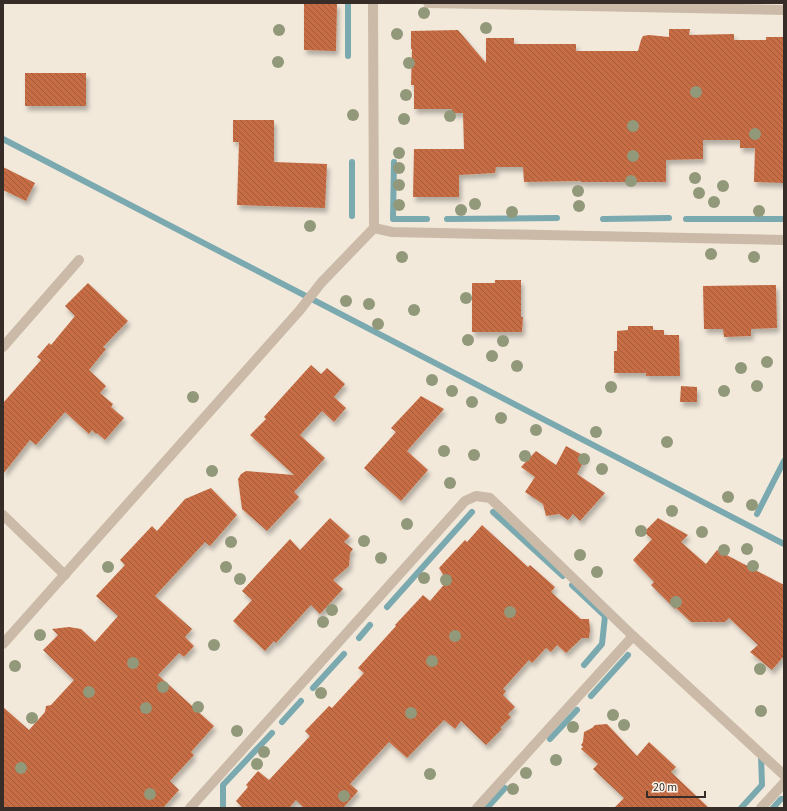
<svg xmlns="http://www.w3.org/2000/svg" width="787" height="811" font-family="'Source Sans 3',sans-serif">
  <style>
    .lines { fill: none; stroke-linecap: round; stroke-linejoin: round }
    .stream { stroke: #7aa9af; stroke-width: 6 }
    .building { fill: url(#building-back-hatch); filter: url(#shadow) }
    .street { stroke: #cabaa7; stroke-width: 10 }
    .tree { fill: #92987a }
  </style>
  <defs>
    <pattern id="building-back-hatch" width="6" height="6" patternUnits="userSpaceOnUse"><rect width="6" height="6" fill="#c76d44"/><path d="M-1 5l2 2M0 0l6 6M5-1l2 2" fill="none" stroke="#a25a39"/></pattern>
    <filter id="shadow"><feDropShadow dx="2.5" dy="4.5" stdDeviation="2" flood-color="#0004"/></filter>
  </defs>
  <rect width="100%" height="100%" fill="#f2e9db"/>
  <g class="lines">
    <g class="stream">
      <polyline points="348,56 348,3"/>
      <polyline points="3,139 784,544"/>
      <polyline points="352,162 352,216"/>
      <polyline points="394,162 393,219 427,219"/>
      <polyline points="447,219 557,218"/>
      <polyline points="603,219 669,218"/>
      <polyline points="686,219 784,219"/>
      <polyline points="493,512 563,576"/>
      <polyline points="757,514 784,461"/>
      <polyline points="572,585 605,616 602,644 584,665"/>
      <polyline points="387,607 472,512"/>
      <polyline points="359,638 370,625"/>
      <polyline points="313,688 344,654"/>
      <polyline points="591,696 628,655"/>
      <polyline points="282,722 301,701"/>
      <polyline points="550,739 577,710"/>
      <polyline points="223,808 223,785 272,733"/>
      <polyline points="487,808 505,788"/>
      <polyline points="741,808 762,785 761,756"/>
      <polyline points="773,808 781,799 784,799"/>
    </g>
  </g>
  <g class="building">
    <polygon points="304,3 337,3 336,51 304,50"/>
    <polygon points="669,29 690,29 689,35 734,34 734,40 766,40 766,37 784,37 784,183 754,182 755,148 740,148 740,140 703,140 703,159 666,160 666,182 581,182 581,181 524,182 523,167 496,167 495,173 459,175 459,197 413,197 414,149 464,149 463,113 452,113 452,109 414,109 414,85 411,85 412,49 411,49 411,31 458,30 486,63 486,38 514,38 514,44 576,44 576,51 638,51 641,40 643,36 649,35 669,37"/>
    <rect x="25" y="73" width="61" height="33"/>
    <polygon points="233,120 274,120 274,162 327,164 325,208 237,205 239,142 233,142"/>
    <polygon points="3,167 35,183 26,201 3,190"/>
    <polygon points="495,280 521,280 521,317 523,317 522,332 472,332 472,283 495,283"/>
    <polygon points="88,283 128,321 103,347 106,349 89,370 106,386 100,393 113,404 111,407 124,418 105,440 97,433 96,434 92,430 89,434 65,412 36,445 30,440 3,474 3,403 41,360 37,357 49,343 51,345 75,316 65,306"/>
    <polygon points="776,285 777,328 751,329 751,336 724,337 723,329 704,329 703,286"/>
    <polygon points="628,326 653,326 653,330 664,330 664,335 679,335 680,376 646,376 646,373 614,373 614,351 617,351 617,331 628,330"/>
    <polygon points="311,365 321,374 327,368 345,384 334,397 346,408 334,422 322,411 300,435 325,458 294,492 299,497 267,531 242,509 238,479 241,474 246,471 294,475 250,435 266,419 264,417"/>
    <polygon points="681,386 697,387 697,402 680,402"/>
    <polygon points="421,396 444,409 407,451 428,470 401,501 364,468 396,432 391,428"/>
    <polygon points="566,446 586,457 577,474 605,493 580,521 573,514 568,520 559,514 546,516 543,504 525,492 535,477 521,467 536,451 556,465"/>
    <polygon points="211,488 237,515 210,546 205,542 155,596 192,629 185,637 194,646 184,657 179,653 158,675 214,726 191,752 194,755 170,781 179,790 163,808 3,808 3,707 29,730 45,712 46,706 51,705 74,680 43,650 58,635 52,629 69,627 81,629 95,642 118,616 96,596 125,565 120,560 152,526 157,531 185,499"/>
    <polygon points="330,518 350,536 344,542 353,549 350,553 349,566 333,580 343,589 320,614 311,605 276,643 274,641 265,651 233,621 252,600 242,591 290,539 300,550"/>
    <polygon points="658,518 688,535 681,542 706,564 717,550 784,585 784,656 772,670 750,652 758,645 729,618 725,622 691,622 676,608 675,609 651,585 654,582 633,560 652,539 644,532"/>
    <polygon points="482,525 528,567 530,565 555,587 551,592 581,619 589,619 590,630 589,638 582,638 566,653 557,645 551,652 546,648 532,663 529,660 503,689 506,691 503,695 515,707 508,714 511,717 500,728 502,729 486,745 461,721 455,729 444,720 407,758 389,742 350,784 358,791 343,808 304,808 296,800 289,808 243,808 236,801 248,787 246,785 258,771 269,780 310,736 305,731 329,706 332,708 364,673 358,668 396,626 395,625 423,595 430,601 447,581 439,568 465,540 467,542"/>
    <polygon points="607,724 637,756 649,742 676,767 671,772 709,808 614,808 624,798 593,769 598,764 581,749 583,747 581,745 583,742 584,732 592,728 595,725"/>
  </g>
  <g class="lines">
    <g class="street">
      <polyline points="428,3 784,10"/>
      <polyline points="374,228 392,232 784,240"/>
      <polyline points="3,347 79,260"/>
      <polyline points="3,515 65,575"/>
      <polyline points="3,644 300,310 321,283 374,228 373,3"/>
      <polyline points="190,808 465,501 476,496 490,498 633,636 784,775"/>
      <polyline points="477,808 633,636"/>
      <polyline points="761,808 784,783"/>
    </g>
  </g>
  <g class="tree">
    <circle cx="424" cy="13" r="6"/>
    <circle cx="486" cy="28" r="6"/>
    <circle cx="279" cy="30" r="6"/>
    <circle cx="397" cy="34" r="6"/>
    <circle cx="278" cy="62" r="6"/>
    <circle cx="409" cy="63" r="6"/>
    <circle cx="696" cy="92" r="6"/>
    <circle cx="406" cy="95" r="6"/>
    <circle cx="353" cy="115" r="6"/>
    <circle cx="450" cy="116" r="6"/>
    <circle cx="404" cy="119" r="6"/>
    <circle cx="633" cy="126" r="6"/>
    <circle cx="755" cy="134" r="6"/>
    <circle cx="399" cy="153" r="6"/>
    <circle cx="633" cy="156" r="6"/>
    <circle cx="399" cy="168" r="6"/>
    <circle cx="695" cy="178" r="6"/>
    <circle cx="631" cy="181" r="6"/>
    <circle cx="399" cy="185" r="6"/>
    <circle cx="723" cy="186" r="6"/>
    <circle cx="578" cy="191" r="6"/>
    <circle cx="699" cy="193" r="6"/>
    <circle cx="714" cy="202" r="6"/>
    <circle cx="475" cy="204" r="6"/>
    <circle cx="399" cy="205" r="6"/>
    <circle cx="579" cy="206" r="6"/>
    <circle cx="461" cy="210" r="6"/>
    <circle cx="759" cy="211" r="6"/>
    <circle cx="512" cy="212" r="6"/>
    <circle cx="310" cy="226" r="6"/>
    <circle cx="711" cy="254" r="6"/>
    <circle cx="402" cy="257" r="6"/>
    <circle cx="754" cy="257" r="6"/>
    <circle cx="466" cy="298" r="6"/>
    <circle cx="346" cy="301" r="6"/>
    <circle cx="369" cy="304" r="6"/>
    <circle cx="414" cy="310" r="6"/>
    <circle cx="378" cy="324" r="6"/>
    <circle cx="468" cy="340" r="6"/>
    <circle cx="503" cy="341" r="6"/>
    <circle cx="492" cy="356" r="6"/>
    <circle cx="767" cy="362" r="6"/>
    <circle cx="517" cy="366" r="6"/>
    <circle cx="741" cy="368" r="6"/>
    <circle cx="432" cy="380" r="6"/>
    <circle cx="757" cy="386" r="6"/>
    <circle cx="611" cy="387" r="6"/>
    <circle cx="452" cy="391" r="6"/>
    <circle cx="724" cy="391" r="6"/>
    <circle cx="193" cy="397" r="6"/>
    <circle cx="472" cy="402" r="6"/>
    <circle cx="501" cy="418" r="6"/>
    <circle cx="536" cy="430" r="6"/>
    <circle cx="596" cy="432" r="6"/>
    <circle cx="667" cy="442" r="6"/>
    <circle cx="444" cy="451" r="6"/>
    <circle cx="474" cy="455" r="6"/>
    <circle cx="525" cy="456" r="6"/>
    <circle cx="584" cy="459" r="6"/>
    <circle cx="602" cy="469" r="6"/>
    <circle cx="212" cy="471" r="6"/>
    <circle cx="450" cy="483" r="6"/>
    <circle cx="728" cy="497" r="6"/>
    <circle cx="752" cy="505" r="6"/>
    <circle cx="672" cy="511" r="6"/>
    <circle cx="407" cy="524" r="6"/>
    <circle cx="641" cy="531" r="6"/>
    <circle cx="702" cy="532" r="6"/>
    <circle cx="364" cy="541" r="6"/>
    <circle cx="231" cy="542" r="6"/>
    <circle cx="747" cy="549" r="6"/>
    <circle cx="724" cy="550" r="6"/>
    <circle cx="580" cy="555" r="6"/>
    <circle cx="381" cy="558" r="6"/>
    <circle cx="753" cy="566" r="6"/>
    <circle cx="108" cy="567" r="6"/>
    <circle cx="226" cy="567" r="6"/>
    <circle cx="597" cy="572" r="6"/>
    <circle cx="424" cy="578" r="6"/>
    <circle cx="240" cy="579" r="6"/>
    <circle cx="446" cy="580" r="6"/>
    <circle cx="676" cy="602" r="6"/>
    <circle cx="332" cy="610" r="6"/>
    <circle cx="510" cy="612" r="6"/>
    <circle cx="323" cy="622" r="6"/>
    <circle cx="40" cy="635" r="6"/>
    <circle cx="455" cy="636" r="6"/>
    <circle cx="214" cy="645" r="6"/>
    <circle cx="432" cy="661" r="6"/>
    <circle cx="133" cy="663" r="6"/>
    <circle cx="15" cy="666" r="6"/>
    <circle cx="760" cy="669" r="6"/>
    <circle cx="163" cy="687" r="6"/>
    <circle cx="89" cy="692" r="6"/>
    <circle cx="321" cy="693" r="6"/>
    <circle cx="198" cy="707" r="6"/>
    <circle cx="146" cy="708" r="6"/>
    <circle cx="761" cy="711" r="6"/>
    <circle cx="411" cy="713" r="6"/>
    <circle cx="613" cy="715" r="6"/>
    <circle cx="32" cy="718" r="6"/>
    <circle cx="624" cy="725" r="6"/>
    <circle cx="573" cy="727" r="6"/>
    <circle cx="237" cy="731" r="6"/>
    <circle cx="264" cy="752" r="6"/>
    <circle cx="556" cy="760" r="6"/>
    <circle cx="257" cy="764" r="6"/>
    <circle cx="21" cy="768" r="6"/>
    <circle cx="526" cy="773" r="6"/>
    <circle cx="430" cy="774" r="6"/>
    <circle cx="513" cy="789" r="6"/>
    <circle cx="150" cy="794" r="6"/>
    <circle cx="344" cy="796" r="6"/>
  </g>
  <rect width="787" height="811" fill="none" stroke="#372d28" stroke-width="8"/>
  <path d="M647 791v6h58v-6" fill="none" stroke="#372d28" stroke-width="2"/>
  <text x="653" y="791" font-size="12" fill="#372d28" stroke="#faf3e7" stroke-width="3" paint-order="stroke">20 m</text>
</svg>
